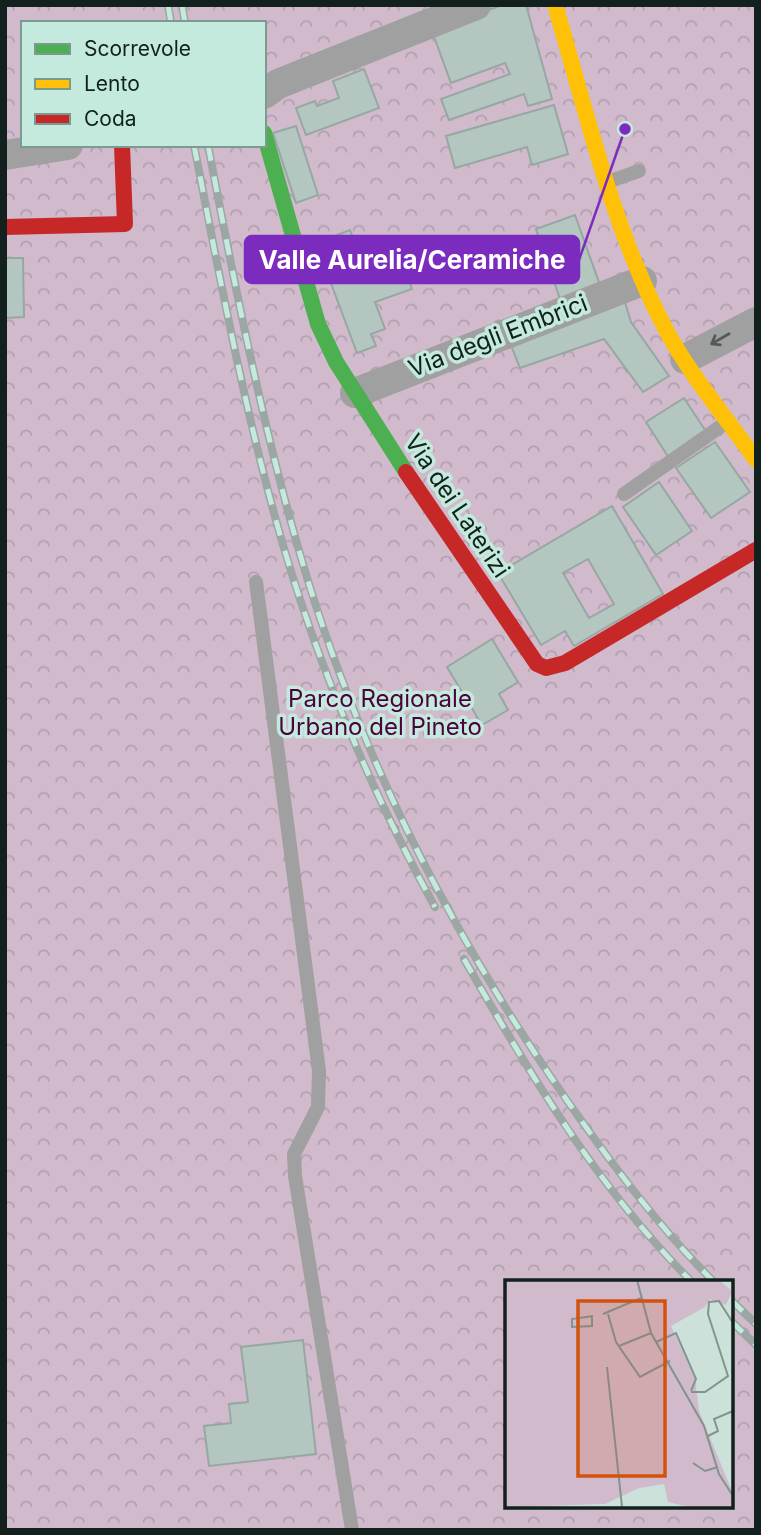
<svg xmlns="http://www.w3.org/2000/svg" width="761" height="1535" font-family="Inter,sans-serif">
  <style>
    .park { fill: url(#park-crowns); fill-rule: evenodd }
    .building { fill: #b4c6c0; stroke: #97a7a2; stroke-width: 2; fill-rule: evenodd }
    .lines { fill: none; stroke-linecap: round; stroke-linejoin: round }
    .lane { stroke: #a1a0a1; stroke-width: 14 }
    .street { stroke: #a1a0a1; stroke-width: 30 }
    .fast { stroke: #4caf50; stroke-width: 16 }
    .slow { stroke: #ffc107; stroke-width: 16 }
    .jam { stroke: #c62828; stroke-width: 16 }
    .rail-casing { stroke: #9ca6a3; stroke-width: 8 }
    .rail { stroke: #c3eadd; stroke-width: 5; stroke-dasharray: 16; stroke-linecap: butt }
    .oneway { stroke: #525a58 }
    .labels { text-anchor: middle; stroke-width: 7; stroke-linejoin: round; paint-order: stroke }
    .street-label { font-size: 24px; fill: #12211d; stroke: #c3eadd }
    .park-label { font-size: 24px; fill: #4d023d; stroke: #c3eadd }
    .inset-road { fill: none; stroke: #82948e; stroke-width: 2 }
    .view { fill: #d3530e; fill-opacity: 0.15; stroke: #d3530e; stroke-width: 3.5 }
    .inset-edge { fill: none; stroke: #12211d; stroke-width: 3.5 }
    .leader { fill: none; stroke: #7b2cbf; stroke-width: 2.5 }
    .callout-dot { fill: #7b2cbf; stroke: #c3eadd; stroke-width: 2.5 }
    .callout { fill: #7b2cbf; stroke: #7b2cbf; stroke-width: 2.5 }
    .callout-label { font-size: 26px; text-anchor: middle; font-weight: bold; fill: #fff }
  </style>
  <defs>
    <pattern id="park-crowns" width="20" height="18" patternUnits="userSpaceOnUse" patternTransform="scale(1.75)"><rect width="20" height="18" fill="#d0bacc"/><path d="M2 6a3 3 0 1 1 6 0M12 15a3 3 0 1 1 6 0" fill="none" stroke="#b2a0af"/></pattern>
  </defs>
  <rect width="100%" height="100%" fill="#cce1da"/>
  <path class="park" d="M 5,5 L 756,5 L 756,1530 L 5,1530 ZM 23,23 L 264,23 L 264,145 L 23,145 ZM 507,1281 L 731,1281 L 731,1505 L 507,1505 Z"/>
  <g class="building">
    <polygon points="502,5 526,5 552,99 528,106 524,94 449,120 441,99 510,74 505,63 451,83 432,31"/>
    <polygon points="364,69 379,108 306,135 296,108 315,101 317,106 339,98 333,81"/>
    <polygon points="554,105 568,154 532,165 527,147 455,168 446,136"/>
    <polygon points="296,126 318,195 296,203 273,133"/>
    <polygon points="575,215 601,288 561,302 536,229"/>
    <polygon points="350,230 365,269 400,256 412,289 375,302 385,329 371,334 376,346 357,353 316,243"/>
    <polygon points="5,258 23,258 24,317 5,318"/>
    <polygon points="624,299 631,322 669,376 643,392 604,339 520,368 509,340"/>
    <polygon points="684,398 707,433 669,458 646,422"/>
    <polygon points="715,442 750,492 711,518 676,468"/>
    <polygon points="659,482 692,531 656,555 623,507"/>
    <path d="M 612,506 L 663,594 L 574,646 L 565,631 L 541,645 L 498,573 ZM 588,559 L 614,604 L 589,618 L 563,573 Z"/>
    <polygon points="492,639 518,682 499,694 508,710 482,725 447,667"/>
    <polygon points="303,1340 316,1454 209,1466 204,1426 231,1423 229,1404 248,1402 241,1347"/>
  </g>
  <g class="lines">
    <g class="lane">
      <polyline points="607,182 639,171"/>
      <polyline points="624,494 727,422"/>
      <polyline points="256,582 319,1071 318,1107 294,1154 295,1176 352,1530"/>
    </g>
    <g class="street">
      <polyline points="264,94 278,84 476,5"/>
      <polyline points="5,155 68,145"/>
      <polyline points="685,359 756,322"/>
      <polyline points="355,393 642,281"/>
    </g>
    <polyline class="fast" points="264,133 318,324 336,362 406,472"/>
    <path class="slow" d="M 555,5 C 587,113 612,228 665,328 C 688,372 727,419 756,460"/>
    <g class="jam">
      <polyline points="5,227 125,224 122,145"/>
      <polyline points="406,472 537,664 546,668 565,663 756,550"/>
    </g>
    <g class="rail-casing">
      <g id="rail">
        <polyline points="168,5 171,23"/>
        <polyline points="182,5 185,23"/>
        <path d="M 194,145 C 220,279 245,414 283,545 C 320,670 372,793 435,907"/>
        <path d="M 208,145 C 234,282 261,420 300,554 C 356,748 450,933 566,1099 C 611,1163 658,1226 713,1281"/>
        <path d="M 464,959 C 529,1073 598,1188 691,1281"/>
        <polyline points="731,1300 756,1324"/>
        <polyline points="731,1321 756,1345"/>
      </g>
    </g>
    <use href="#rail" class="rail"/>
  </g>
  <defs><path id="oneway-shaft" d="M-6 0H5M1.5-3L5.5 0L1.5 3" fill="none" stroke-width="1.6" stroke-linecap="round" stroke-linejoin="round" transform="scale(1.75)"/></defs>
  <use class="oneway" href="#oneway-shaft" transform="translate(720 339) rotate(150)"/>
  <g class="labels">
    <g class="street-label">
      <text transform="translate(498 336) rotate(-21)" y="8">Via degli Embrici</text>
      <text transform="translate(457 506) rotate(56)" y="8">Via dei Laterizi</text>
    </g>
    <g class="park-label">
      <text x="380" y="707">Parco Regionale<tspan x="380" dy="28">Urbano del Pineto</tspan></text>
    </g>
  </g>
  <g transform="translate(505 1280)">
    <rect width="228" height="228" fill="#cce1da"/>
    <path d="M 0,0 L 214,0 L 227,11 L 221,25 L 205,19 L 200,27 L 166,46 L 190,99 L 194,131 L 227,211 L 227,227 L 184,227 L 163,222 L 159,204 L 134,208 L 100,224 L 0,227 Z" fill="#d0bacc"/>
    <path class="inset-road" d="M 132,0 L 146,53 L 199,146 L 214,194 L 228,216M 98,34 L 136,18M 103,34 L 111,62 L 135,97 L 165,81M 87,36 L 87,46 L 67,47 L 67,39 L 88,36M 151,62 L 171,53 L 191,99 L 186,111M 114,66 L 146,53M 102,87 L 117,227M 186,112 L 200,112 L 223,96 L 203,34 L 204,22 L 214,21 L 228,43M 203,156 L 213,151 L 209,139 L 228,131M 188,183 L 200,191 L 213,187"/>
    <path class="view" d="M 73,21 L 160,21 L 160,196 L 73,196 Z"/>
    <rect width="228" height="228" class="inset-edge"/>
  </g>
  <path class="leader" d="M625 129L579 260"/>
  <circle class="callout-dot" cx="625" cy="129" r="7"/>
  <rect class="callout" x="245" y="236" width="334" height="47" rx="7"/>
  <g class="callout-label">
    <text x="412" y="269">Valle Aurelia/Ceramiche</text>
  </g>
  <rect width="761" height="1535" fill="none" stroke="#12211d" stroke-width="14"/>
  <rect x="21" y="21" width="245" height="126" fill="#c3eadd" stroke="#7c9a90" stroke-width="2"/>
  <rect x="35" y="44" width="35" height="10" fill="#4caf50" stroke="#7c9a90" stroke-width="2"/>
  <text x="84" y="56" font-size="21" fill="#12211d">Scorrevole</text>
  <rect x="35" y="79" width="35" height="10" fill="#ffc107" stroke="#7c9a90" stroke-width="2"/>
  <text x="84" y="91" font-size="21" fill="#12211d">Lento</text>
  <rect x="35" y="114" width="35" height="10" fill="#c62828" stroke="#7c9a90" stroke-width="2"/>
  <text x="84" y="126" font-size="21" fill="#12211d">Coda</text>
</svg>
